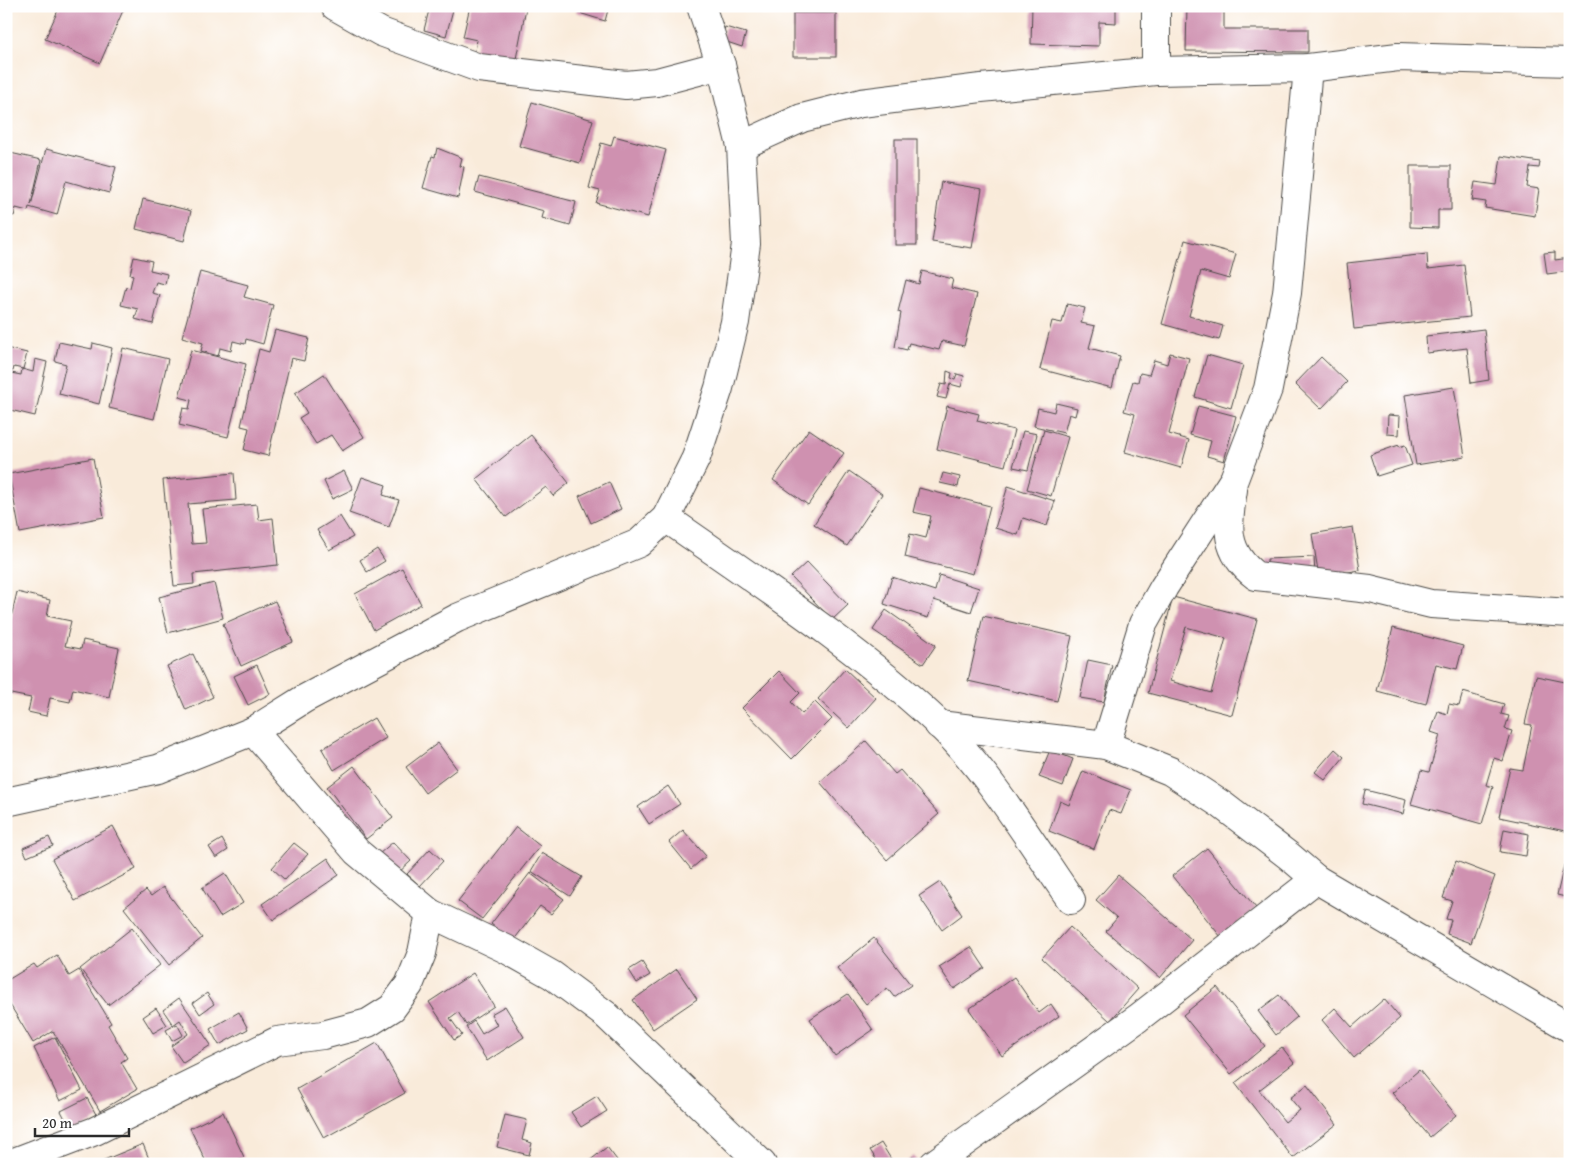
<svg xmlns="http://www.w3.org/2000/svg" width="1576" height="1170" font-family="'Gentium Book Plus',serif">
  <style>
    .building { fill: #cf91b0; fill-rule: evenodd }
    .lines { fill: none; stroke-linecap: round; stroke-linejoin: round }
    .street-casing { stroke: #4a4845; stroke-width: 30 }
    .street { stroke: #fff; stroke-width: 28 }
  </style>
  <rect width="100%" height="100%" fill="#fff"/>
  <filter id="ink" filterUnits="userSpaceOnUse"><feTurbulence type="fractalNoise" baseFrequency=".02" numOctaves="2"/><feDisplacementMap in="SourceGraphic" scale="10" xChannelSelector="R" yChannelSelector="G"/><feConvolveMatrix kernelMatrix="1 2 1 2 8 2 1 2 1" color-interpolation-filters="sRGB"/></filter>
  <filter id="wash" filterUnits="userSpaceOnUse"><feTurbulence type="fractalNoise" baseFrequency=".0096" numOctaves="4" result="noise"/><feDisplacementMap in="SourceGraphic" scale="20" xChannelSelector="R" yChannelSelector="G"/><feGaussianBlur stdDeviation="1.12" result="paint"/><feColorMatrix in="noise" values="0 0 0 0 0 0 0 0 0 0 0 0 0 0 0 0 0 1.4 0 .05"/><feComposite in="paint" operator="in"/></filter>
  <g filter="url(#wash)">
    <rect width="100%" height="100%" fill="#f9ebda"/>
    <g id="blocks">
      <g class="building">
        <polygon points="60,6 125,6 100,63 45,39"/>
        <polygon points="430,6 454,6 446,36 424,30"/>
        <polygon points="470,6 526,8 515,64 474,56 477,40 463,37"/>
        <polygon points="578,6 609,6 605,21 576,12"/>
        <polygon points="1032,6 1116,6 1116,23 1099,22 1099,46 1031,44"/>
        <polygon points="1187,6 1224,6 1224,29 1308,29 1308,52 1186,51"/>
        <rect x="793" y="13" width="43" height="44"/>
        <polygon points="725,27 746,33 742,47 721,40"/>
        <polygon points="532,102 593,120 580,163 519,146"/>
        <polygon points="614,136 666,150 648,217 596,203 600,191 589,188 601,143 611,146"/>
        <rect x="895" y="139" width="22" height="106"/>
        <polygon points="437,148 462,158 460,166 464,167 458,198 423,188 432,156 435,157"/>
        <polygon points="46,149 116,167 109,193 66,181 57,215 29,207 28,211 16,208 14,216 6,214 6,152 41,160 31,205"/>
        <polygon points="1501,156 1540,162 1539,168 1530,167 1527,187 1539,189 1535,216 1485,208 1486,202 1472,200 1475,182 1497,185"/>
        <polygon points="1410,166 1451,166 1451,210 1438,210 1438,228 1410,227"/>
        <polygon points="479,177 576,202 570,226 542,218 544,211 475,192"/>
        <polygon points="941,182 982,189 972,248 932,242"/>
        <polygon points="143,199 191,211 184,241 136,229"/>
        <polygon points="1185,240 1236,254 1229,279 1201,271 1189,316 1223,326 1219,340 1162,324"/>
        <polygon points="1555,252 1555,260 1570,258 1570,271 1547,274 1544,253"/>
        <polygon points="1427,254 1428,269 1464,265 1470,317 1354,329 1347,263"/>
        <polygon points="134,257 152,261 150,270 167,274 165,284 156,282 152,293 160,295 153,324 135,319 138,309 121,305 126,287 130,288 133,275 130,274"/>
        <polygon points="922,271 953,279 951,288 977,294 964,346 942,341 939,350 909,343 907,350 895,347 901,313 898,312 906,280 919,284"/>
        <polygon points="200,272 248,285 244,297 273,305 263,344 246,339 245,344 233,341 231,351 220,348 218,356 201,351 203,343 182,337"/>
        <polygon points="1067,304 1085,308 1081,323 1095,326 1089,348 1120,356 1112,388 1040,369 1052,321 1062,323"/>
        <polygon points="1484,329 1489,380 1471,383 1467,348 1427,353 1426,336"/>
        <polygon points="275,330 309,338 304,361 291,358 268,456 244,450 249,428 241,426 259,349 269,352"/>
        <polygon points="59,342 92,349 93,343 112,348 99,404 59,394 66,364 55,361"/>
        <polygon points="6,348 27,353 23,369 14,367 13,371 6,369"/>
        <polygon points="123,348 168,359 154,419 109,408"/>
        <polygon points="191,350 246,364 228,437 179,425 183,408 189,409 191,400 179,397"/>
        <polygon points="1170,353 1189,358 1169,434 1189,440 1181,468 1125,452 1135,414 1124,411 1133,381 1138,382 1140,373 1149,375 1154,360 1167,364"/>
        <polygon points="1207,355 1243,365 1231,408 1195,397"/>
        <polygon points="1321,357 1347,382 1321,409 1295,384"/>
        <polygon points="35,359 47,362 35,416 6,409 6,372 21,375 22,369 33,372"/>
        <polygon points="947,371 952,373 951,378 955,379 957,374 964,376 961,387 950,384 946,399 937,397 941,384 946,385"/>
        <polygon points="324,374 364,437 342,451 331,435 316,444 299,418 307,413 295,393"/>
        <polygon points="1454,387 1465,457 1416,465 1405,395"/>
        <polygon points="1056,403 1077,408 1075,416 1069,414 1064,433 1034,426 1038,408 1054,412"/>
        <polygon points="947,406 979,414 977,421 1014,430 1005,466 937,449"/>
        <polygon points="1198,406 1236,416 1224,461 1207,456 1211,441 1190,435"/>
        <polygon points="1388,415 1400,416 1399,435 1387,434"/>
        <polygon points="809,429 844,453 808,505 773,480"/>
        <polygon points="1044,430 1068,437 1051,496 1027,489"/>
        <polygon points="1023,431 1037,434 1028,470 1013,467"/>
        <polygon points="531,435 569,483 553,496 546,487 506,517 476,479"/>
        <polygon points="1399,445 1399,447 1405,445 1412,465 1377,476 1370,455"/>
        <polygon points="93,458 104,517 20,533 9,474"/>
        <polygon points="344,471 353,489 332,499 324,481"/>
        <polygon points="849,471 882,494 847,546 814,524"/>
        <polygon points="234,473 236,500 188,504 192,544 206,543 202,509 257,504 259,520 273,518 278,565 193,574 194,584 174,586 163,480"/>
        <polygon points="943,473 960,477 958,487 940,483"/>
        <polygon points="362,477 386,485 383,495 399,500 389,527 349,513"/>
        <polygon points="609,482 621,509 591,523 579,496"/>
        <polygon points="1008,486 1055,501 1047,526 1023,518 1018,535 995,528"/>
        <polygon points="919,488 990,506 973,574 905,557 910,534 926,538 931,516 913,512"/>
        <polygon points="340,516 353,537 329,550 317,530"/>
        <polygon points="1353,527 1360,570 1319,577 1312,534"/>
        <polygon points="377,549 385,561 367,572 360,560"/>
        <polygon points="1314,557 1315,575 1268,577 1267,559"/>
        <polygon points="807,562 848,605 832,620 791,577"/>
        <polygon points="402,568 421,604 374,630 355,594"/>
        <polygon points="939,575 979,588 971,612 934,600 928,618 884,604 892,577 935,591"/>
        <polygon points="214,583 223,618 168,633 159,597"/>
        <polygon points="17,592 50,600 47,616 71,621 65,646 81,649 83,640 119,648 109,697 73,689 70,702 50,698 46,716 28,712 31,698 6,693 6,639"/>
        <path d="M 1173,597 L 1257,619 L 1232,715 L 1148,693 ZM 1186,627 L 1226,638 L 1211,693 L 1170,681 Z"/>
        <polygon points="275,601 293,642 241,666 223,624"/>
        <polygon points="886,610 936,645 923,664 873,630"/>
        <polygon points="983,616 1072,636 1057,701 968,681"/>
        <polygon points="1393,628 1463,646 1457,669 1436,664 1426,704 1377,691"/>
        <polygon points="193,654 213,697 186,710 167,666"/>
        <polygon points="1088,660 1112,665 1104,702 1080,698"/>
        <polygon points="257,665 270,694 248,705 234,676"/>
        <polygon points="845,669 876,698 849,728 818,699"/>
        <polygon points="779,671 800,693 791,702 802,714 815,702 832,719 792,759 742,708"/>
        <polygon points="1536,676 1570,683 1570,832 1499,817 1510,768 1523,770 1532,725 1525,724"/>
        <polygon points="1463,692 1504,704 1501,714 1509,716 1505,729 1512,731 1503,761 1494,758 1486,785 1493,787 1482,824 1411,804 1421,770 1429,772 1440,735 1431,732 1438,711 1447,714 1449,704 1459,706"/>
        <polygon points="374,718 386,738 334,770 322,749"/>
        <polygon points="866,741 895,774 900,770 939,814 887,860 820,782"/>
        <polygon points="438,743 457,769 425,793 406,767"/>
        <polygon points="1335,749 1344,757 1325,780 1315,772"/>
        <polygon points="1050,750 1073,759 1063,786 1039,777"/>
        <polygon points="354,766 393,818 366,839 327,787"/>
        <polygon points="1083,771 1131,790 1121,814 1109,810 1094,849 1049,831 1060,801 1069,805"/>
        <polygon points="668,786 680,804 649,824 638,807"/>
        <polygon points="1365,790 1406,800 1403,814 1362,804"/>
        <polygon points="113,826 136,869 75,901 52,859"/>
        <polygon points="516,827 540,846 482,919 458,901"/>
        <polygon points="1504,829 1529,834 1526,856 1500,852"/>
        <polygon points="683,830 706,856 691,869 669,842"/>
        <polygon points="49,837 53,846 27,857 23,848"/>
        <polygon points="222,839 228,850 216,858 209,847"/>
        <polygon points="393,842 411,861 397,874 379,854"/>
        <polygon points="294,843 308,854 285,880 272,868"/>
        <polygon points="1207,848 1256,908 1221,937 1172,876"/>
        <polygon points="430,849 443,861 420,886 407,874"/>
        <polygon points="542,853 582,877 570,896 531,871"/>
        <polygon points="328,858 339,875 273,920 262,904"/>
        <polygon points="1456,861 1495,876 1471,943 1447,934 1451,920 1446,919 1452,901 1443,898"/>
        <polygon points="1564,865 1570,866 1570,898 1557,895"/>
        <polygon points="225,873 243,903 220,917 202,888"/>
        <polygon points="530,873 564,899 551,914 540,906 513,941 491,924"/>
        <polygon points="1118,875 1192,940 1160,978 1106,931 1117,918 1096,900"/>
        <polygon points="940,882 962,915 942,930 919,896"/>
        <polygon points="163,887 202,938 169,965 124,908 146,890 151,896"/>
        <polygon points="1070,927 1138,989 1110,1021 1042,958"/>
        <polygon points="132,928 160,965 108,1005 80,969"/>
        <polygon points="874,938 911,985 894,997 887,988 866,1004 837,968"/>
        <polygon points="971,947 985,968 954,989 939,967"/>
        <polygon points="57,955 69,976 79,970 111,1023 108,1025 127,1058 121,1062 137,1089 100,1111 53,1031 33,1043 6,998 6,981 34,964 37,968"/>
        <polygon points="642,962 650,975 637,983 629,970"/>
        <polygon points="677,969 697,999 653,1029 633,1000"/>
        <polygon points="473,973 494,1006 466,1025 458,1012 450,1018 462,1035 454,1040 429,1002"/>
        <polygon points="1014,977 1039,1013 1051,1004 1059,1016 1002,1056 969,1009"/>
        <polygon points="1217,987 1265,1046 1231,1074 1183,1015"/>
        <polygon points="207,993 214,1004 200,1014 193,1003"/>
        <polygon points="848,994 873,1030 835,1056 810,1019"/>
        <polygon points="1279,995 1297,1017 1276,1035 1258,1011"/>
        <polygon points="179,998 211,1045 183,1063 171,1046 188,1034 180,1020 173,1025 163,1010"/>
        <polygon points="1384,999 1400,1018 1354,1058 1322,1020 1335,1008 1352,1027"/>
        <polygon points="505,1006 524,1037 487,1061 466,1027 474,1021 482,1034 497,1025 491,1014"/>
        <polygon points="156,1008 167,1025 153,1033 143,1017"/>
        <polygon points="239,1012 248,1029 219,1045 210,1029"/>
        <polygon points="177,1024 183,1035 172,1041 166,1030"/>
        <polygon points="55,1037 82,1090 60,1101 34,1048"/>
        <polygon points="377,1043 405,1093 324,1138 297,1089"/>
        <polygon points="1282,1047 1294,1063 1259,1090 1285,1122 1300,1110 1290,1098 1307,1085 1337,1124 1293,1158 1235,1083"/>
        <polygon points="1419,1070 1456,1115 1430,1137 1392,1093"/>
        <polygon points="597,1096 607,1111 581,1127 571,1112"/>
        <polygon points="87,1098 98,1118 72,1132 61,1111"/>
        <polygon points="223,1112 244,1157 229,1164 207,1164 190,1128"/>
        <polygon points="505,1115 527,1120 522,1140 532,1143 529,1155 497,1147"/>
        <polygon points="881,1143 894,1164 879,1164 870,1150"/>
        <polygon points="143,1144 151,1164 106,1164 104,1160"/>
        <polygon points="607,1147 620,1164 589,1164 588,1162"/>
        <polygon points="914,1156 918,1164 903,1164"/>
      </g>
    </g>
  </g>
  <g filter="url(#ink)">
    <use href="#blocks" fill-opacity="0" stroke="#4a4845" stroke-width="1"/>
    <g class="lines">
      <g class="street-casing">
        <g id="street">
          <polyline points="335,6 381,32 479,68 626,85 657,82 721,65"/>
          <polyline points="1156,6 1156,71"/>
          <polyline points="741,146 802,118 861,103 981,88 1156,71 1308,68 1398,57 1570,62"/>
          <path d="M 1233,490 C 1227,526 1224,552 1256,576 L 1370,589 L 1431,604 L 1570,613"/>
          <path d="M 666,518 C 759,583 856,646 939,724 C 988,771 1032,844 1071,900"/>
          <polyline points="939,725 1106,745 1170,771 1222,805 1289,856 1316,879 1570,1028"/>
          <polyline points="253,731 357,852 430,913 506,949 552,975 606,1015 762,1164"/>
          <polyline points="1106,745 1143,624 1164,587 1234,479 1268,389 1287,293 1308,68"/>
          <polyline points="6,802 158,769 253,731 304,699 457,618 639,543 666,518 696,458 719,388 735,322 746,244 741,146 721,65 701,6"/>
          <polyline points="9,1164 95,1131 277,1041 323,1035 368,1023 392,1008 409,985 422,953 430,913"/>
          <polyline points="934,1164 1138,1018 1316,879"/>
        </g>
      </g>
      <use href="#street" class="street"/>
    </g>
  </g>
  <rect width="1576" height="1170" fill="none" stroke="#fff" stroke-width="25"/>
  <path d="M35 1128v8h94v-8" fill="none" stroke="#2b2b2b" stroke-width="2.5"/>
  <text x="42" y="1128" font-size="15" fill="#2b2b2b" stroke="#ffffff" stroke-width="4" paint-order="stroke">20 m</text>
</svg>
